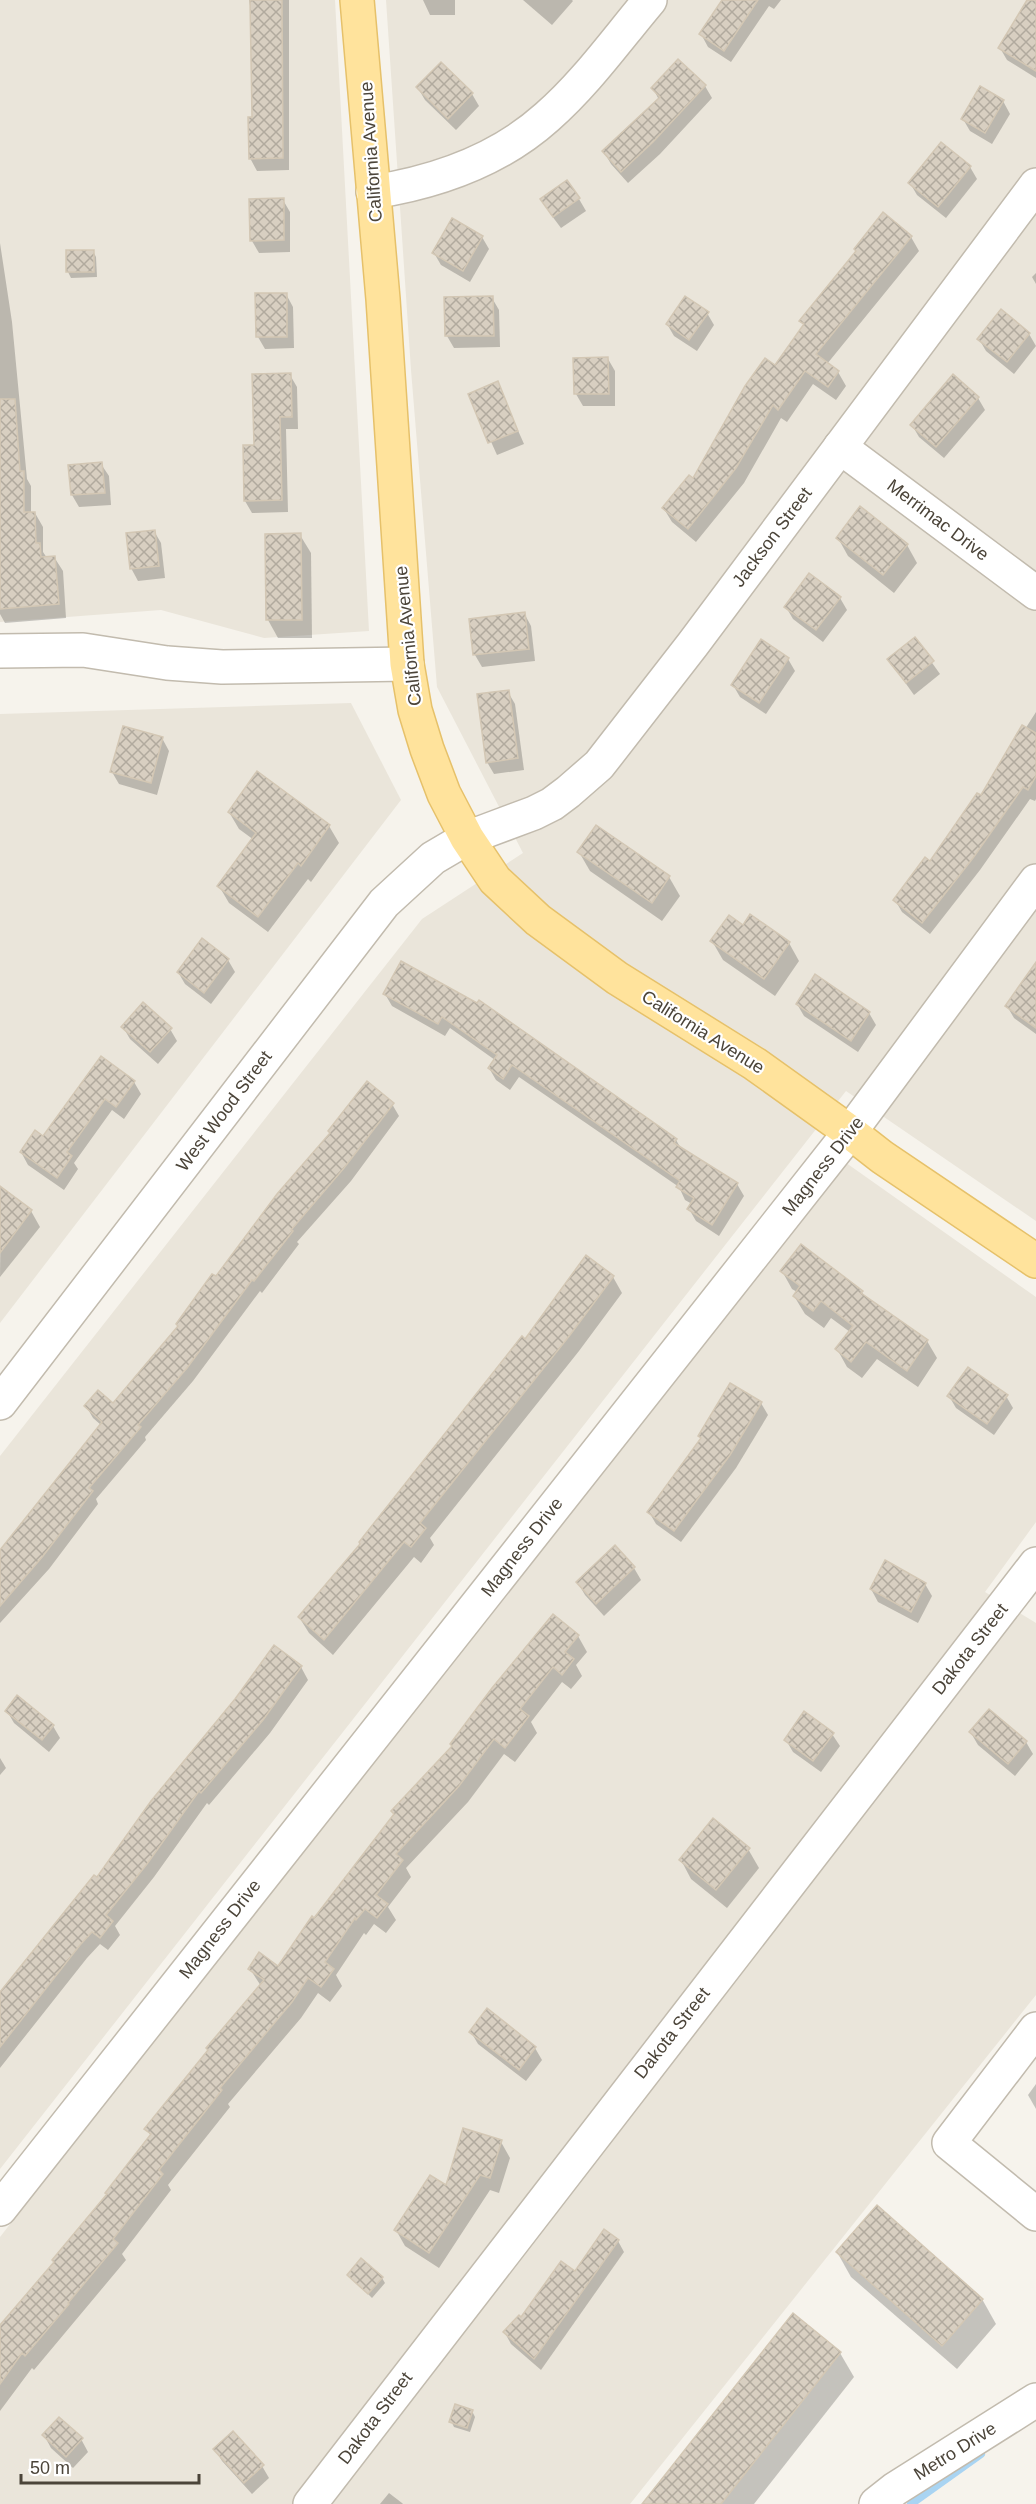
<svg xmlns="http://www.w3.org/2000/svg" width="1036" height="2504" font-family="Arial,sans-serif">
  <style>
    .residential { fill: #eae5da }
    .shadow { fill: #0003 }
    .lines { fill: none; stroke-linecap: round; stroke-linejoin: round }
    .stream { stroke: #a9d4f2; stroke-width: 8 }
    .building { fill: url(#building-cross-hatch); stroke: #d3c7b4; stroke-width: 1.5 }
    .minor-casing { stroke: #c2bbae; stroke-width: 36 }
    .major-casing { stroke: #e6c16a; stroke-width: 36 }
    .minor { stroke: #fff; stroke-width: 33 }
    .major { stroke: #ffe39c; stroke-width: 33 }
    .labels { text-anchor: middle; stroke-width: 4.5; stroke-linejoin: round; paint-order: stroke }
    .street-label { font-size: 18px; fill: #4b4439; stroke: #fff }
  </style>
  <defs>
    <pattern id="building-cross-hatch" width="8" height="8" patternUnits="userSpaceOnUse" patternTransform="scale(1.5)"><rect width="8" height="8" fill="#d8cfc1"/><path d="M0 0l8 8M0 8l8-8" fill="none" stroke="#b1aa9e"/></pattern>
  </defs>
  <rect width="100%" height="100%" fill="#f6f3ec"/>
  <g class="residential">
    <polygon points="0,0 335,0 369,631 264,638 161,610 0,622"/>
    <polygon points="386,0 1036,0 1036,1221 846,1091 0,2169 0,1456 422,919 523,853 437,687 411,370"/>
    <polygon points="351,703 401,800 0,1323 0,714"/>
    <polygon points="842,1160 1036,1297 1036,1522 985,1592 1036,1623 1036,1995 630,2504 0,2504 0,2237"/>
  </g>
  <g class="shadow">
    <polygon points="249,0 289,0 289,170 257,171 250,158 254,118 252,17"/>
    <polygon points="423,0 455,0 455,15 430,15"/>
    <polygon points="523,0 572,0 573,1 552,25"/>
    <polygon points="723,0 781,0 774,9 769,6 731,62 708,47 701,34"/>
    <polygon points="1028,0 1036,0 1036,78 1007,60 1000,48"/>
    <polygon points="678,61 705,86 712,98 660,154 628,183 611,164 604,152 659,100 653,88"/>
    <polygon points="418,88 472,94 479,106 456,130 425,100"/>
    <polygon points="1003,101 1010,114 992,144 970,131 963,119"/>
    <polygon points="970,167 977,179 946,218 917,195 910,183"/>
    <polygon points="579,199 586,211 561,228 549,212"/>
    <polygon points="283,200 290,212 290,252 259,253 252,241"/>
    <polygon points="482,237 489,249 470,282 441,265 434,253"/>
    <polygon points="911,237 919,251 827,364 838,372 846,386 836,400 813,384 787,422 781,418 744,483 696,542 672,522 664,509 693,480 804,326 801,321"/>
    <polygon points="0,243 12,322 27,479 31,486 31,513 35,513 43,527 43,552 47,558 54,557 63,571 66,618 5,623 0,614"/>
    <polygon points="93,251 96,257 97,277 71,278 68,272"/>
    <polygon points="1036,273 1036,284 1032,277"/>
    <polygon points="286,294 293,307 294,348 265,349 258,337"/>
    <polygon points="492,298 499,310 500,347 454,348 447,336"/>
    <polygon points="1001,312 1029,334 1036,346 1014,374 986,351 979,339"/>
    <polygon points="707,313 714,325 697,351 674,336 667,324"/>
    <polygon points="575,359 608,359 615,371 615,406 583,406 576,394"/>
    <polygon points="290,375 297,387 298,429 286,429 288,512 252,513 245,501 255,446"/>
    <polygon points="497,383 524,444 497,455 470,395"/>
    <polygon points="978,398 985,410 944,458 919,437 912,425"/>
    <polygon points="101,464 109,476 111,505 79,507 72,495"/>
    <polygon points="154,531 161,543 165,578 138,581 131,568"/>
    <polygon points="300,535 311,553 312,638 278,638 268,620"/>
    <polygon points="838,538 907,545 917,563 894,593 848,556"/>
    <polygon points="840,598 847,610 823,642 793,619 786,607"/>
    <polygon points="524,613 531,626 535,661 482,667 475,655 470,620"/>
    <polygon points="915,639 940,674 914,695 889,660"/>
    <polygon points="788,659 795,671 766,714 740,697 733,685"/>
    <polygon points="508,692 515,704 524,770 494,774 487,762"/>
    <polygon points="1036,712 1036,799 1035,801 1030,799 980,870 930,934 902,912 895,900 930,863 981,798"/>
    <polygon points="162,738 169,751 157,795 119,784 112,772"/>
    <polygon points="257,774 329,826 339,843 311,882 308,879 268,932 229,903 219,886 254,840 239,829 229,812"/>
    <polygon points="579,852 669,877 680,896 662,921 590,871"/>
    <polygon points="712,941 789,943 799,961 775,996 723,960"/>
    <polygon points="228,960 235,972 211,1004 185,984 178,972"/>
    <polygon points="402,963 676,1140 682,1150 737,1184 744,1196 719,1236 696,1221 689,1209 692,1204 685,1200 679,1187 519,1077 510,1090 496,1080 489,1068 495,1060 450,1028 445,1036 392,1006 385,994"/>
    <polygon points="1036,965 1036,1034 1014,1018 1007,1006"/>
    <polygon points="797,1004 869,1013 876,1025 858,1052 804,1016"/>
    <polygon points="123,1027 170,1029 177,1041 158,1064 130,1039"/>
    <polygon points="102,1058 134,1082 141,1094 124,1119 112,1110 74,1163 78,1169 64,1190 28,1165 21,1152 44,1138"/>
    <polygon points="392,1104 399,1116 351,1181 297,1242 299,1244 262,1293 260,1291 193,1381 145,1437 146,1440 96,1499 98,1504 49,1569 0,1623 0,1552 101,1425 93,1418 86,1406 113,1405 179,1327 216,1278"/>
    <polygon points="1,1189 31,1211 40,1227 0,1277"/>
    <polygon points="782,1271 862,1292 865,1298 927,1341 937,1358 918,1387 877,1359 862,1378 847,1367 837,1349 850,1332 831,1318 824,1328 805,1314 794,1296 797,1292 792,1289"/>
    <polygon points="613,1277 622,1293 579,1351 430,1538 434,1545 421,1563 414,1557 333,1655 309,1633 299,1617 362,1544"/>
    <polygon points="949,1396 1006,1396 1013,1408 994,1435 956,1408"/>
    <polygon points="761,1403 768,1415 736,1468 681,1542 656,1524 649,1512 702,1439"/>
    <polygon points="615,1548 634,1568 641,1580 604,1616 585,1595 578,1583"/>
    <polygon points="925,1584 932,1596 918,1623 878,1602 871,1589"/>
    <polygon points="578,1636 587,1652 576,1665 582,1676 571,1689 562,1682 531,1722 537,1733 515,1762 504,1754 468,1802 406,1868 411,1877 388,1907 396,1920 386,1933 374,1924 366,1935 364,1933 336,1975 342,1986 330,2002 318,1993 301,2018 228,2104 230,2107 168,2185 171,2190 122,2254 126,2260 34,2370 32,2368 0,2411 0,2327 55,2263 108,2195 151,2136 146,2129 261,1986 250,1969 278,1968 315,1920"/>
    <polygon points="301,1667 308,1680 270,1733 209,1805 207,1803 154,1877 115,1926 120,1935 108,1950 100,1944 87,1958 0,2068 0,1996 97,1879"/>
    <polygon points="7,1711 53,1726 60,1738 49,1752 14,1723"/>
    <polygon points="971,1733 1026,1742 1033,1754 1015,1776 978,1745"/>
    <polygon points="832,1734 840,1746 821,1772 793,1752 786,1740"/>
    <polygon points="0,1758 6,1768 0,1775"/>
    <polygon points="748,1849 759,1868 727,1908 691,1879 681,1860"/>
    <polygon points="487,2011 535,2048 542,2060 526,2081 478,2044 471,2032"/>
    <polygon points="1036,2084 1036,2109 1028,2095"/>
    <polygon points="501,2142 510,2158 499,2193 490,2190 439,2268 405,2246 396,2230"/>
    <polygon points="618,2241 624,2252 541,2370 511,2344 505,2333 576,2273"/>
    <polygon points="837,2252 982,2299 996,2324 957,2369 851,2277"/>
    <polygon points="349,2275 382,2278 385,2283 372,2298"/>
    <polygon points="840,2353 854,2377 754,2504 644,2504"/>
    <polygon points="472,2411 475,2417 470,2432 454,2427 451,2421"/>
    <polygon points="44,2435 81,2439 88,2452 73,2468 51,2448"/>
    <polygon points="215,2449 262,2466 269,2478 252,2494 222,2461"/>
    <polygon points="389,2493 402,2503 403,2504 380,2504"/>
  </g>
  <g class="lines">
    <polyline class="stream" points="911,2504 981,2454"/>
  </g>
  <g class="building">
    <polygon points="250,0 282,0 283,158 249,159 248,117 252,117"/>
    <polygon points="722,0 758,0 724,51 699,34"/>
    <polygon points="1027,0 1036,0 1036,71 998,48"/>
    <polygon points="678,59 706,85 653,142 621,172 602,151 660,97 651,88"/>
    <polygon points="441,62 473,93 448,119 416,87"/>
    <polygon points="980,86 1004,100 985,133 961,119"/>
    <polygon points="941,142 971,166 938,207 908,183"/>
    <polygon points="567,180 580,198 553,217 540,199"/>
    <polygon points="284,198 284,240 250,241 249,199"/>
    <polygon points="883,212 912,236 816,354 839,371 828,387 805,371 778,410 773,405 736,468 688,529 662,508 689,475 693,478 745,386 765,358 775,365 804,324 799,321 856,251 854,249"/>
    <polygon points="452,218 483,236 463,271 432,253"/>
    <rect x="66" y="250" width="28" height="22"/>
    <polygon points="255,293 287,293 287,337 256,337"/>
    <polygon points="493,296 494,336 445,336 444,297"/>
    <polygon points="685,296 709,312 689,340 666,324"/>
    <polygon points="1001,309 1030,333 1007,362 977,339"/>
    <polygon points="608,357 609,394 574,394 573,358"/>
    <polygon points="291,373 292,417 280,417 282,500 244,501 243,445 254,445 252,374"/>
    <polygon points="953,374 979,397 936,447 910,425"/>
    <polygon points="498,381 518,431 488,443 468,394"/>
    <polygon points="0,399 15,399 20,471 24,471 24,512 35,512 36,543 40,543 41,557 55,556 59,604 0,609"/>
    <polygon points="102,462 105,493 71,495 68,465"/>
    <polygon points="860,506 908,544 883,575 836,538"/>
    <polygon points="155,530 159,566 130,569 126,533"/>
    <polygon points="301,533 302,620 266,620 265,534"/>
    <polygon points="809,573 841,597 816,630 784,607"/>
    <polygon points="525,612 529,649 473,655 469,619"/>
    <polygon points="915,637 934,661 906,683 887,659"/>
    <polygon points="761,639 789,658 759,703 731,685"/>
    <polygon points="509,690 518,758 486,763 477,694"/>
    <polygon points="1022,725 1036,733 1036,776 1028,790 1023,787 973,858 922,923 893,900 925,857 930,861 977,793 981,795"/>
    <polygon points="123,726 163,737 151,783 110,772"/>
    <polygon points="257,771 330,825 301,866 298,863 258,917 217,886 256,833 228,812"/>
    <polygon points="596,825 670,876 652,903 577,852"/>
    <polygon points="750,914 790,942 764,979 710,941 729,915 743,925"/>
    <polygon points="202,938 229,959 204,993 177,972"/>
    <polygon points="401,961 477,1003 479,1000 677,1139 674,1143 738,1183 712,1225 687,1209 694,1198 676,1187 680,1181 512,1065 503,1079 488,1068 497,1055 442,1017 438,1024 383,994"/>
    <polygon points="1036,962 1036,1028 1005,1006"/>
    <polygon points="815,974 870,1012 851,1041 796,1004"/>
    <polygon points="143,1002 172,1028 150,1052 121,1027"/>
    <polygon points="101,1056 135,1081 116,1107 105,1099 67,1152 72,1156 57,1178 20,1152 35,1130 43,1136"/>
    <polygon points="367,1081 394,1103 344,1168 291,1230 293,1231 254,1281 252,1280 187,1368 138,1425 141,1427 89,1488 93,1491 43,1556 0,1606 0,1550 102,1422 84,1406 98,1390 113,1403 178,1326 176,1324 212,1274 216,1276 277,1194 330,1133 328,1131"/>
    <polygon points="0,1186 32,1210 0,1253"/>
    <polygon points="801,1244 863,1291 861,1293 928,1340 907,1371 866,1342 851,1362 835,1349 853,1326 821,1301 813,1311 793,1296 800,1286 780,1271"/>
    <polygon points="586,1255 614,1276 570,1335 420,1523 426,1528 411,1547 404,1542 324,1640 298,1617 360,1544 359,1542 522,1336 525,1339"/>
    <polygon points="968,1367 1008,1395 987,1424 947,1396"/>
    <polygon points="730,1383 762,1402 730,1455 674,1531 647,1512 701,1438 698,1436"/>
    <polygon points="615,1545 635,1567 596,1604 576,1582"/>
    <polygon points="885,1560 926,1583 911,1612 870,1589"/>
    <polygon points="553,1614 579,1635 565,1652 574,1659 562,1675 553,1667 520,1709 529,1716 505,1748 494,1739 459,1786 396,1854 403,1860 376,1895 388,1904 377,1918 365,1909 356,1920 355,1918 325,1962 334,1969 321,1987 308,1978 292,2002 220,2088 222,2090 159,2170 163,2174 113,2239 118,2243 68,2303 69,2304 25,2356 22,2353 0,2384 0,2325 54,2262 52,2260 107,2194 105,2193 151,2134 144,2129 208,2050 206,2048 264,1980 248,1969 259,1952 278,1966 312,1916 314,1918 394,1814 391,1811 452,1746 450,1744 492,1688"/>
    <polygon points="274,1645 302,1666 263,1720 201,1793 199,1791 147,1864 106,1915 113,1921 100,1938 92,1932 80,1945 0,2047 0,1992 94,1875 97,1877 151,1801 235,1699"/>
    <polygon points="17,1695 54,1725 42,1740 5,1711"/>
    <polygon points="989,1709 1027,1741 1008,1764 969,1732"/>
    <polygon points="804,1711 834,1733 813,1761 784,1740"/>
    <polygon points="713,1818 750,1848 716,1890 679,1860"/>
    <polygon points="487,2008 536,2047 519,2070 469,2032"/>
    <polygon points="463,2128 502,2140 490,2178 480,2175 429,2253 394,2230 430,2175 446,2185"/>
    <polygon points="877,2205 983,2299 942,2346 836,2252"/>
    <polygon points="604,2229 619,2240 534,2359 503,2332 519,2315 521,2317 561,2261 575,2271"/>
    <polygon points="361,2258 383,2277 368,2294 347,2275"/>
    <polygon points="793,2313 841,2352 721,2504 642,2504"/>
    <polygon points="455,2404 473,2410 467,2428 449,2422"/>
    <polygon points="59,2417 83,2438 66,2457 42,2435"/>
    <polygon points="233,2431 264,2465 244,2483 213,2449"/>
  </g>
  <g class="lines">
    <g class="minor-casing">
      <g id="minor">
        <path d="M 373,192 C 437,182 498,161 547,117 C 586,83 617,39 650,0"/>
        <polyline points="840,447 1036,593"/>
        <polyline points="0,651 83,650 167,663 222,667 407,664"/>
        <polyline points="0,1403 384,903 433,858 467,838 534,813 552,804 568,792 599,765 693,644 1036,185"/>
        <polyline points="1036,2029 949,2143 1036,2214"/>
        <polyline points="0,2209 850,1132 1036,881"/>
        <polyline points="310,2504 1036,1564"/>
        <polyline points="876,2504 895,2489 1036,2400"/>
      </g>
    </g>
    <g class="major-casing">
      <polyline id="major" points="357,0 383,299 407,664 415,710 427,749 444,794 467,838 495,880 538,920 617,978 755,1064 850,1132 882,1157 1036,1261"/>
    </g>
    <use href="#minor" class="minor"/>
    <use href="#major" class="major"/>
  </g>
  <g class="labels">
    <g class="street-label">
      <text transform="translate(371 152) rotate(-94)" y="6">California Avenue</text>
      <text transform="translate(938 520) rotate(37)" y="6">Merrimac Drive</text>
      <text transform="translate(772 537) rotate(-53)" y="6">Jackson Street</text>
      <text transform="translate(408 636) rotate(-96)" y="6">California Avenue</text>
      <text transform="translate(703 1032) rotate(32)" y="6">California Avenue</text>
      <text transform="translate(224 1111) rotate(-53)" y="6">West Wood Street</text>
      <text transform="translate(823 1166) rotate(-52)" y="6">Magness Drive</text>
      <text transform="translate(522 1547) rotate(-52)" y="6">Magness Drive</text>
      <text transform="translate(970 1649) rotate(-52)" y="6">Dakota Street</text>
      <text transform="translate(220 1929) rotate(-52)" y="6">Magness Drive</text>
      <text transform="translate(672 2033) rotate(-52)" y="6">Dakota Street</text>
      <text transform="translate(375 2418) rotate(-53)" y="6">Dakota Street</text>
      <text transform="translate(955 2451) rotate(-32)" y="6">Metro Drive</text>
    </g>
  </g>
  <path d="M21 2474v9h178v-9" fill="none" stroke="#4b4439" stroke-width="3"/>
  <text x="30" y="2474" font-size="18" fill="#4b4439" stroke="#ffffff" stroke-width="4.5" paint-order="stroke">50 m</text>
</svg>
